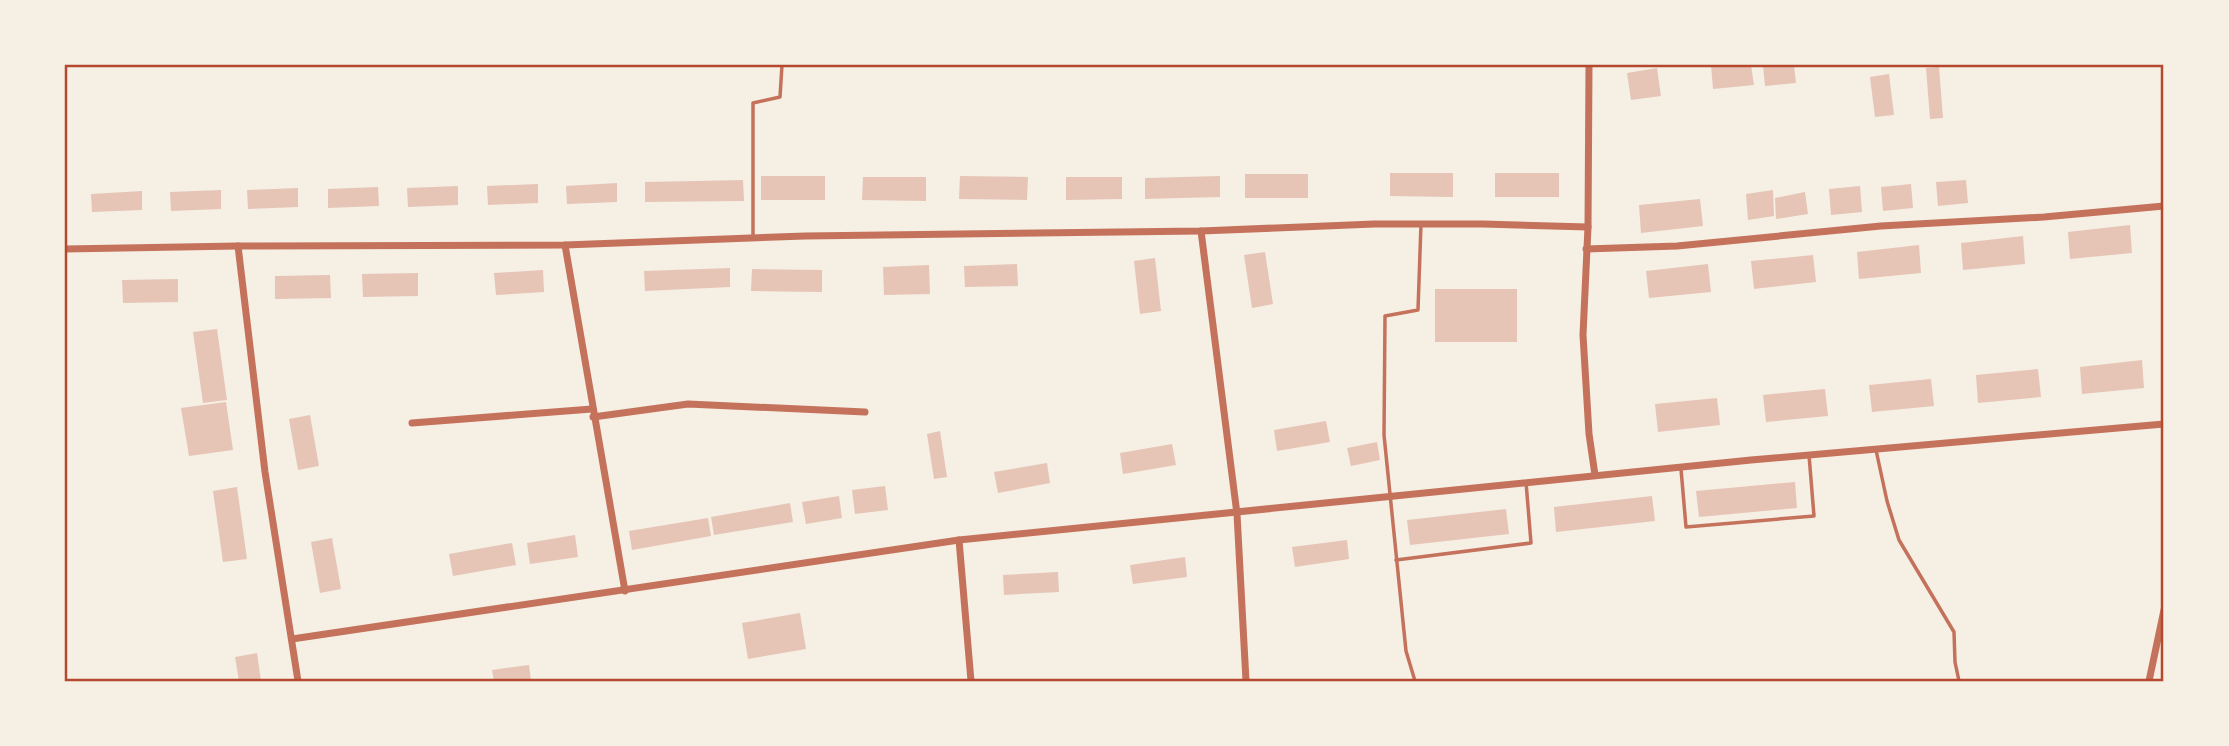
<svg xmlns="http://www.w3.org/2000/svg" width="2229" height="746" font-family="'Roboto Condensed',sans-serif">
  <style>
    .building { fill: #e6c5b7 }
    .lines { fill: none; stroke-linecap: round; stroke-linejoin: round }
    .service { stroke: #c5725c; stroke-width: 3.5 }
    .minor { stroke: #c5725c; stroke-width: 7 }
    .neatline { fill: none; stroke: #b5482f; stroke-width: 2.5 }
  </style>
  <rect width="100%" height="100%" fill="#f6efe4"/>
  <g class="building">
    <polygon points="1711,65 1751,65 1754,85 1713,89"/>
    <polygon points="1763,65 1794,65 1796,83 1765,86"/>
    <polygon points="1939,67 1943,118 1930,119 1926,68"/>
    <polygon points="1657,68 1661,96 1631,100 1627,73"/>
    <polygon points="1889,74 1894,115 1875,117 1870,77"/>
    <polygon points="1390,173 1453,173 1453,197 1390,196"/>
    <rect x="1495" y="173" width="64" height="24"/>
    <rect x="1245" y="174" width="63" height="24"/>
    <rect x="761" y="176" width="64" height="24"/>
    <polygon points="960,176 1028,177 1027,200 959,199"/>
    <polygon points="1220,176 1220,197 1145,199 1145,178"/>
    <polygon points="863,177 926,177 926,201 862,200"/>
    <polygon points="1066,177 1122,177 1122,199 1066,200"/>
    <polygon points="743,180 744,201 645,202 645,182"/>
    <polygon points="1966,180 1968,203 1938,206 1936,182"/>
    <polygon points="617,183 617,202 567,204 566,186"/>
    <polygon points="538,184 538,203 488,205 487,186"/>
    <polygon points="1911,184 1913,208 1883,211 1881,187"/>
    <polygon points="458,186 458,205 408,207 407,188"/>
    <polygon points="1860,186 1862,212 1831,215 1829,189"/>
    <polygon points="378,187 379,206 328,208 328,189"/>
    <polygon points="298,188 298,207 248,209 247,190"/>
    <polygon points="221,190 221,209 171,211 170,192"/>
    <polygon points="1773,190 1774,216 1748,220 1746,194"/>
    <polygon points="142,191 142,210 92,212 91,194"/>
    <polygon points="1805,192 1808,214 1776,219 1775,198"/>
    <polygon points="1700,199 1703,226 1641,233 1639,205"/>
    <polygon points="2130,225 2132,253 2070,259 2068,232"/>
    <polygon points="2023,236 2025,264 1963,270 1961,243"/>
    <polygon points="1919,245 1921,273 1859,279 1857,252"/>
    <polygon points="1265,252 1273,304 1252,308 1244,255"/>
    <polygon points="1813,255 1816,282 1754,289 1751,261"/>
    <polygon points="1155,258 1161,311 1140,314 1134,261"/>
    <polygon points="1017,264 1018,286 965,287 964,266"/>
    <polygon points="1708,264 1711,292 1649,298 1646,271"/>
    <polygon points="929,265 930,294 884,295 883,267"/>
    <polygon points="730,268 730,287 645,291 644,271"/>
    <polygon points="752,269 822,270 822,292 751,291"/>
    <polygon points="543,270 544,292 496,295 494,273"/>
    <polygon points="418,273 418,296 363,297 362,274"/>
    <polygon points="330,275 331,298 275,299 275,276"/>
    <polygon points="178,279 178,302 123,303 122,280"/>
    <rect x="1435" y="289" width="82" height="53"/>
    <polygon points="217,329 227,400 203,403 193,332"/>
    <polygon points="2142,360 2144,388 2082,394 2080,367"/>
    <polygon points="2038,369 2041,397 1978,403 1976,375"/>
    <polygon points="1931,379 1934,406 1872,412 1869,385"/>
    <polygon points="1825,389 1828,416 1766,422 1763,395"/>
    <polygon points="1717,398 1720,425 1658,432 1655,404"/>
    <polygon points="226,402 233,450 189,456 181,408"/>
    <polygon points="310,415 319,466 298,470 289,419"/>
    <polygon points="1326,421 1330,442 1277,451 1274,430"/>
    <polygon points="940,431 947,477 934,479 927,434"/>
    <polygon points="1377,442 1380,460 1351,466 1347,448"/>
    <polygon points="1172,444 1176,465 1123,474 1120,453"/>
    <polygon points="1047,463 1050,483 998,493 994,472"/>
    <polygon points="1795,482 1797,508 1699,517 1696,491"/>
    <polygon points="885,486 888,510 855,514 852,490"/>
    <polygon points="237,487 247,559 223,562 213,491"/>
    <polygon points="839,496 842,518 806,524 802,502"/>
    <polygon points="1652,496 1655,521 1556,532 1554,507"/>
    <polygon points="790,503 793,522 714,535 711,517"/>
    <polygon points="1506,509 1509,534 1410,545 1407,520"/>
    <polygon points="708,518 711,536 632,550 629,531"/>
    <polygon points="575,535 578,557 530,564 527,543"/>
    <polygon points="332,538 341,589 320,593 311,542"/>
    <polygon points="1347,540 1349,559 1295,567 1292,547"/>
    <polygon points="512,543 516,565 453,576 449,554"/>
    <polygon points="1185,557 1187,577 1133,584 1130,565"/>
    <polygon points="1058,572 1059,592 1004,595 1003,575"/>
    <polygon points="800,613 806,649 748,659 742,623"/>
    <polygon points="257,653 261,681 239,681 235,657"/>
    <polygon points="529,665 531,681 494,681 492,670"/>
  </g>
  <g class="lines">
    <g class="service">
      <polyline points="753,238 753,103 780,97 782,65"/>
      <polyline points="1876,450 1887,501 1899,540 1954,632 1955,662 1959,681"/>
      <polyline points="1681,469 1686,527 1814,516 1809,455"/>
      <polyline points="1396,560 1531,543 1526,482"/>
      <polyline points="1415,681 1406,651 1384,435 1385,316 1418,310 1421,224"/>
    </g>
    <g class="minor">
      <polyline points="1589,65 1588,227 1583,335 1589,434 1595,475"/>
      <polyline points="1201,231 1237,514 1246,681"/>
      <polyline points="565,245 625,591"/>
      <polyline points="238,246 265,472 298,681"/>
      <polyline points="65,249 238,246 565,245 805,236 1201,231 1374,224 1483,224 1588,227"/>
      <polyline points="1586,249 1677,246 1881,226 2044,217 2164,206"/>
      <polyline points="593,417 688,404 865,412"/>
      <polyline points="412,423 592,409"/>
      <polyline points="959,540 971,681"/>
      <polyline points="292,639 959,540 1751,460 2164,424"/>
      <polyline points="2149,681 2164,610"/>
    </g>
  </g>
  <rect width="2229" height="746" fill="none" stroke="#f6efe4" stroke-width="133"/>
  <rect x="66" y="66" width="2096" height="614" class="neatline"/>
</svg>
